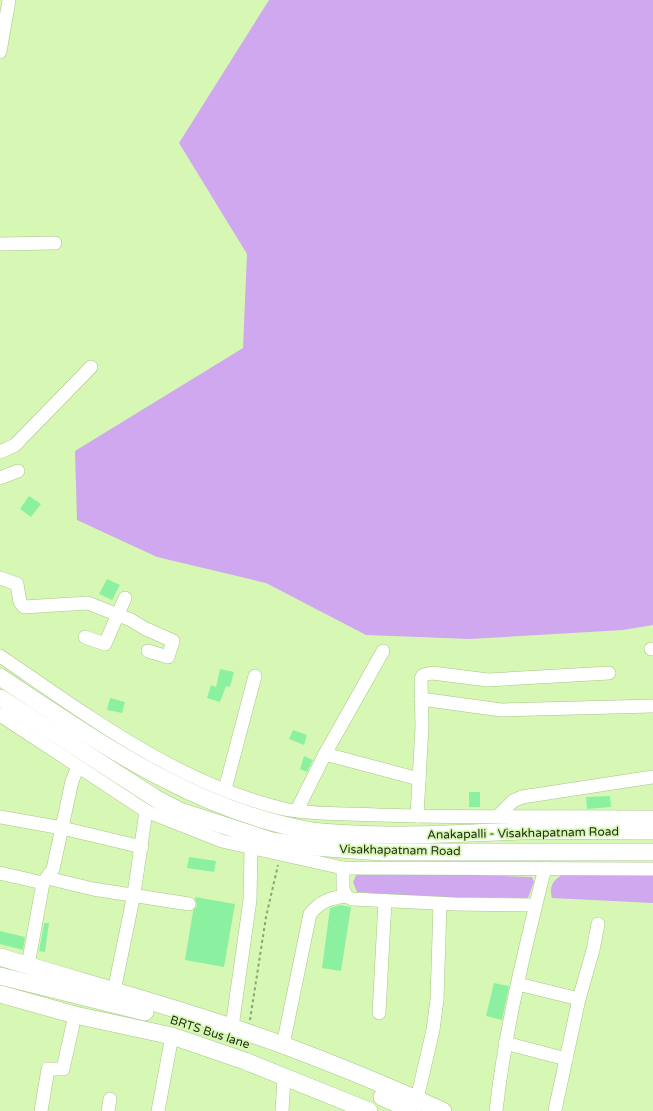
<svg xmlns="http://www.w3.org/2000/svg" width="653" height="1111" font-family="'Varela Round',sans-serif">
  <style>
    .green { fill: #d0a8ef }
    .building { fill: #8bf1a1 }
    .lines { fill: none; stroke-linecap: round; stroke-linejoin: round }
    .minor-casing { stroke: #a6c685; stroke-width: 14 }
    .major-casing { stroke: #a6c685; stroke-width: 18 }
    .path { stroke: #8ba471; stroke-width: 2; stroke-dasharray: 3 3; stroke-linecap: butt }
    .minor { stroke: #fff; stroke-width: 13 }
    .major { stroke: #fff; stroke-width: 17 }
    .labels { text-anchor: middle; stroke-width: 3.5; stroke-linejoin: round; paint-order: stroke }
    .street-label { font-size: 12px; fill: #222f14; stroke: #d7f8b4 }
  </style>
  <rect width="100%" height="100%" fill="#d7f8b4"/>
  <g class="green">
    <polygon points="269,0 653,0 653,625 623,630 470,639 366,635 266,583 157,557 77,520 75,451 243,348 247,254 179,143"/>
    <polygon points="358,871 532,877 534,882 528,898 428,897 357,892 353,882"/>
    <path d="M 562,875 L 653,875 L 653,903 L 552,898 C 549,887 552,881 562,875 Z"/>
  </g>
  <g class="building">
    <polygon points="29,496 41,504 31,517 20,509"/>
    <polygon points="107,579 120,585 112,600 99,594"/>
    <polygon points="220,669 234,672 230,687 226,686 220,702 207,698 211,685 216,687"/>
    <polygon points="110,698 125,702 122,713 107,710"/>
    <polygon points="293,730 307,735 304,745 289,739"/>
    <polygon points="304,756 313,760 307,772 300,769"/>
    <rect x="469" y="792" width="11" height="15"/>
    <polygon points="610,796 611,807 587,809 586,797"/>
    <polygon points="189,857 216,861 214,872 187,868"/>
    <polygon points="195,897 235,904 224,967 185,960 193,911 197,906"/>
    <polygon points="340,905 351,907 341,971 322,968 330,908"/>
    <polygon points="44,923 49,923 45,952 39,951"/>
    <polygon points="0,931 25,937 23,950 0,944"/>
    <polygon points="494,983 509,986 502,1020 486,1016"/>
  </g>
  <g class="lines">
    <g class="minor-casing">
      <g id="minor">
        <polyline points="0,52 9,0"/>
        <polyline points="0,244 55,243"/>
        <polyline points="0,452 15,445 91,367"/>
        <polyline points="0,478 18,471"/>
        <polyline points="0,578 17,584 20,602 24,607 88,603 131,620 144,628 173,641 168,657 148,651"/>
        <polyline points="85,637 105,644 125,598"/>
        <polyline points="651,649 653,649"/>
        <path d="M 0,656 C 88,716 178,784 284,809 C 312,815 348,813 378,815 C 469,818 561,816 653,817"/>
        <polyline points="421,699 501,710 653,706"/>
        <polyline points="0,715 146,811 222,841 343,868 653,869"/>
        <polyline points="325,754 419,779"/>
        <polyline points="225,789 255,676"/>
        <polyline points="297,810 325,754 383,651"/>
        <polyline points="417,816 422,727 421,679 423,675 432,673 488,680 609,673"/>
        <polyline points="498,816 513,801 522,797 653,777"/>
        <polyline points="0,817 62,828 142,847"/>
        <polyline points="343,868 343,888 346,896 352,899 455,904 535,905"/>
        <polyline points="0,873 43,883"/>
        <polyline points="47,878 93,889 189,904"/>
        <polyline points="28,965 43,883 53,869 72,781 78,767"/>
        <polyline points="518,984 579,999"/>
        <polyline points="114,991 134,894 146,811"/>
        <polyline points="379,1013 385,901"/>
        <polyline points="232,1027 250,900 251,848"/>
        <polyline points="505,1043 566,1059"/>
        <path d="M 283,1045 L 310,914 C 320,901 331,898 346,896"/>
        <polyline points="417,1099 433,1030 437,1000 440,904"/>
        <polyline points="555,1110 579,999 593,950 598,924"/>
        <polyline points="41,1111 48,1069 63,1069 75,1015"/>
        <polyline points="108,1111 110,1099"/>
        <polyline points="158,1111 172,1036"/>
        <polyline points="282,1111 284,1077"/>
        <path d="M 496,1111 C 505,1029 525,948 545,868"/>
      </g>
    </g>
    <g class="major-casing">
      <g id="major">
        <path d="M 0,677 C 97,741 194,811 312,831 C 326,833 340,833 354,834 C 410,837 465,833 521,831 C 565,830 609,831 653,831"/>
        <polyline points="0,698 155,798 180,811 272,841 314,847 382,852 653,852"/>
        <path d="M 0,957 C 95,986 190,1011 283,1045 C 337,1065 390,1087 443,1111"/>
        <polyline points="0,976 145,1012"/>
        <polyline points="0,994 75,1015 172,1036 245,1061 369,1111"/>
        <polyline points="382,1097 413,1111"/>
      </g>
    </g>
    <polyline class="path" points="250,1020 266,917 278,865"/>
    <use href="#minor" class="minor"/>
    <use href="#major" class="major"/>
  </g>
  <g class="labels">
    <g class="street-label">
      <text transform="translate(523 833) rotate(-1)" y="4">Anakapalli - Visakhapatnam Road</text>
      <text transform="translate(400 850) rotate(1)" y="4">Visakhapatnam Road</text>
      <text transform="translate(210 1032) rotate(18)" y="4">BRTS Bus lane</text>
    </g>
  </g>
</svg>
